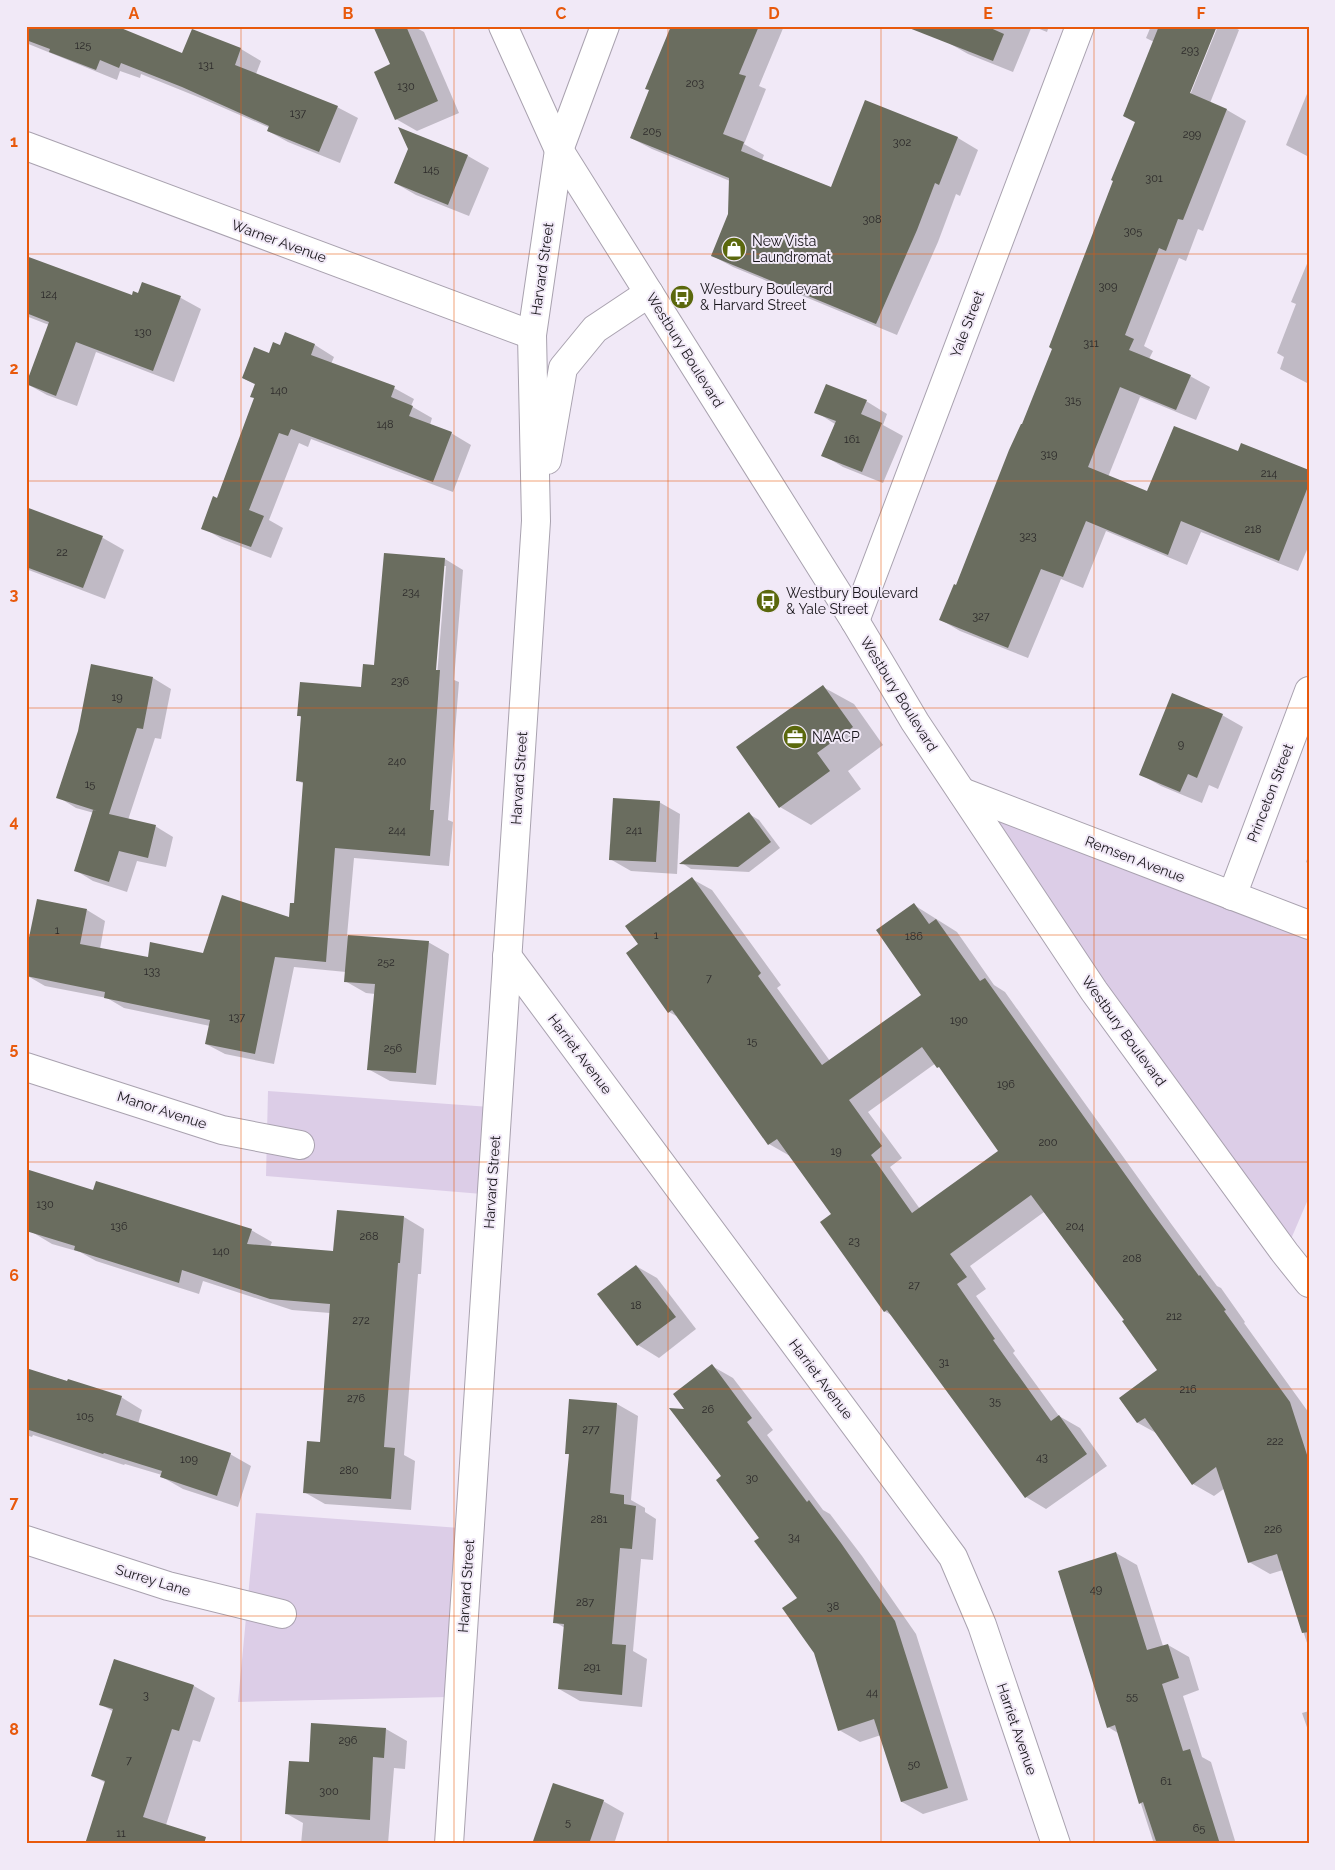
<svg xmlns="http://www.w3.org/2000/svg" width="1335" height="1870" font-family="Raleway,sans-serif">
  <style>
    .green { fill: #dccde7 }
    .shadow { fill: #0003; fill-rule: evenodd }
    .building { fill: #6a6d5f; fill-rule: evenodd }
    .lines { fill: none; stroke-linecap: round; stroke-linejoin: round }
    .street-casing { stroke: #a9a2af; stroke-width: 30 }
    .secondary-casing { stroke: #a9a2af; stroke-width: 30 }
    .street { stroke: #fff; stroke-width: 28 }
    .secondary { stroke: #fff; stroke-width: 28 }
    .grid { fill: none; stroke: #e8590c; stroke-width: 1; stroke-opacity: 0.55 }
    .labels { text-anchor: middle; stroke-width: 4; stroke-linejoin: round; paint-order: stroke }
    .number-label { font-size: 11px; fill: #2c2a2a }
    .street-label { font-size: 14px; fill: #171419; stroke: #f1e9f7 }
    .poi-label { font-size: 14px; fill: #171419; stroke: #f1e9f7; text-anchor: start }
    .neatline { fill: none; stroke: #e8590c; stroke-width: 2 }
    .grid-label { font-size: 16px; text-anchor: middle; font-weight: bold; fill: #e8590c }
  </style>
  <rect width="100%" height="100%" fill="#f1e9f7"/>
  <g class="green">
    <polygon points="962,792 1309,925 1309,1197 1285,1253"/>
    <polygon points="268,1091 490,1107 482,1194 266,1176"/>
    <polygon points="256,1513 460,1528 448,1697 238,1702"/>
  </g>
  <g class="shadow">
    <polygon points="26,26 183,54 193,30 241,49 261,61 256,74 337,107 358,118 340,163 288,142 268,131 270,128 203,99 141,74 140,78 120,71 117,80 26,43"/>
    <polygon points="389,26 413,26 424,32 459,113 417,131 396,119"/>
    <polygon points="679,26 784,26 759,86 766,89 744,144 764,155 762,160 832,188 866,102 958,138 978,150 960,196 956,194 938,242 897,335 733,267 713,256 729,214 730,181 652,149 631,138"/>
    <polygon points="954,26 1032,26 1013,72 968,54 947,42"/>
    <polygon points="1032,26 1049,26 1047,32"/>
    <polygon points="1151,26 1215,26 1186,99 1188,100 1218,26 1232,26 1239,30 1210,103 1227,110 1246,121 1203,231 1198,229 1186,261 1179,258 1144,346 1153,351 1149,359 1190,376 1210,387 1196,420 1140,397 1108,477 1148,493 1238,453 1309,471 1309,545 1298,571 1201,532 1187,565 1106,531 1083,588 1061,579 1028,658 960,631 941,620 957,587 1053,349 1136,123 1124,116 1154,42 1146,38"/>
    <polygon points="1309,89 1309,157 1286,145"/>
    <polygon points="400,129 468,156 489,168 469,216 416,195 395,183 409,149"/>
    <polygon points="26,257 132,297 138,295 142,283 181,298 201,309 174,382 96,352 77,406 47,395 27,384 49,325 26,316"/>
    <polygon points="1309,259 1309,384 1280,369 1284,357 1277,353 1296,304 1291,302"/>
    <polygon points="286,334 315,345 334,357 331,364 394,388 414,399 411,406 432,418 430,425 451,433 471,445 453,492 311,439 308,447 299,443 269,520 283,528 271,558 222,539 203,528 217,499 255,398 256,385 243,378 281,347"/>
    <polygon points="866,401 887,414 883,425 903,436 883,483 843,467 823,455 835,424 816,412"/>
    <polygon points="31,511 103,538 124,550 105,599 26,569 26,523"/>
    <path d="M 445,559 L 463,570 L 454,680 L 459,682 L 448,820 L 453,822 L 449,866 L 354,858 L 347,936 L 428,942 L 449,954 L 436,1085 L 390,1081 L 368,1069 L 375,994 L 366,993 L 345,981 L 346,972 L 294,967 L 274,1064 L 225,1054 L 206,1044 L 210,1026 L 124,1008 L 107,998 L 45,986 L 26,975 L 87,910 L 105,921 L 100,949 L 149,959 L 204,955 L 290,918 L 296,905 L 304,784 L 297,780 L 302,718 L 298,715 L 362,689 ZM 443,566 L 446,566 L 437,676 L 434,676 Z"/>
    <polygon points="153,678 171,689 161,739 155,738 128,820 155,826 173,837 166,867 137,861 127,892 93,881 75,870 94,813 76,808 58,797"/>
    <polygon points="823,687 854,704 883,745 848,771 861,789 811,825 780,807"/>
    <polygon points="1222,715 1243,727 1218,789 1209,785 1202,803 1161,786 1140,774"/>
    <polygon points="659,802 680,814 677,874 631,871 610,859"/>
    <polygon points="749,814 759,820 780,848 749,872 691,869 682,863"/>
    <polygon points="1309,854 1309,864 1306,862"/>
    <path d="M 692,879 L 712,890 L 781,985 L 777,988 L 830,1061 L 923,995 L 914,905 L 957,932 L 994,985 L 1005,992 L 1172,1225 L 1217,1286 L 1221,1288 L 1245,1322 L 1244,1323 L 1309,1413 L 1309,1649 L 1283,1570 L 1270,1574 L 1249,1562 L 1225,1488 L 1214,1496 L 1193,1484 L 1158,1434 L 1138,1423 L 1120,1399 L 1159,1370 L 1126,1321 L 1044,1212 L 970,1266 L 986,1289 L 976,1296 L 1015,1351 L 1013,1353 L 1059,1416 L 1080,1428 L 1107,1466 L 1046,1509 L 1026,1497 L 893,1316 L 884,1311 L 832,1214 L 790,1156 L 769,1144 L 678,1017 L 669,1012 L 639,944 ZM 936,1063 L 942,1069 L 1000,1151 L 920,1209 L 890,1167 L 902,1158 L 868,1112 Z"/>
    <polygon points="94,1192 251,1230 272,1242 270,1247 335,1253 404,1217 424,1229 421,1274 418,1274 404,1455 415,1461 411,1510 325,1504 304,1492 321,1444 330,1313 292,1310 203,1281 199,1294 96,1261 80,1252 52,1244 32,1232"/>
    <polygon points="636,1266 657,1278 696,1329 659,1358 638,1345"/>
    <polygon points="26,1354 29,1356 26,1366"/>
    <polygon points="712,1366 733,1378 773,1430 767,1435 823,1510 830,1514 862,1556 916,1634 968,1800 923,1814 902,1802 881,1735 860,1742 839,1730 799,1598 723,1476 687,1410"/>
    <polygon points="26,1369 121,1397 142,1410 138,1424 230,1454 251,1466 238,1507 183,1489 162,1477 162,1475 125,1464 124,1465 33,1435 32,1437 26,1435"/>
    <polygon points="570,1400 617,1404 638,1416 631,1500 645,1508 645,1512 656,1519 653,1560 641,1559 633,1651 647,1659 642,1707 580,1701 559,1689 565,1628 555,1622 570,1455 566,1453"/>
    <polygon points="1116,1553 1137,1565 1163,1646 1168,1645 1189,1657 1199,1690 1183,1696 1202,1757 1211,1762 1236,1844 1154,1844 1118,1733 1108,1727"/>
    <polygon points="114,1660 194,1686 215,1698 200,1742 193,1740 165,1828 86,1844 106,1783 93,1776 114,1712 100,1704"/>
    <polygon points="1309,1711 1309,1733 1302,1713"/>
    <polygon points="386,1729 407,1741 405,1769 394,1768 388,1844 301,1844 303,1823 287,1814 310,1764"/>
    <polygon points="603,1801 624,1813 614,1844 533,1844"/>
  </g>
  <g class="building">
    <polygon points="26,26 116,26 182,53 192,29 241,48 235,65 338,106 319,152 267,131 269,126 182,87 121,63 119,68 100,60 96,70 49,52 50,49 26,40"/>
    <polygon points="373,26 406,26 438,101 395,120 374,72 390,64"/>
    <polygon points="671,26 759,26 739,74 746,76 723,134 744,142 741,151 831,187 865,100 958,137 939,185 935,183 917,230 876,324 711,256 728,214 729,178 630,138 649,90 645,89"/>
    <polygon points="909,26 986,26 1004,34 993,61 909,28"/>
    <polygon points="1159,26 1217,26 1190,93 1227,109 1183,220 1178,219 1166,251 1159,248 1125,335 1134,339 1129,350 1191,375 1176,410 1120,387 1088,467 1147,491 1174,426 1238,451 1241,443 1309,470 1309,484 1279,561 1181,521 1168,555 1086,521 1063,577 1041,569 1008,648 939,620 954,584 956,585 1009,450 1021,424 1022,424 1052,349 1049,347 1113,181 1111,180 1135,122 1123,116"/>
    <polygon points="398,127 468,155 448,205 394,183 408,149"/>
    <polygon points="26,256 132,295 133,291 138,293 142,282 181,296 153,371 76,342 56,396 26,384 49,322 26,313"/>
    <polygon points="285,332 315,344 311,355 395,386 391,397 413,406 409,416 452,432 433,482 291,429 288,436 279,433 249,510 264,516 251,547 201,529 213,496 217,498 254,398 250,397 255,384 242,378 254,347 269,353 273,342 280,345"/>
    <polygon points="826,384 867,400 861,414 882,423 862,472 821,456 836,421 814,413"/>
    <polygon points="26,507 103,536 83,588 26,567"/>
    <polygon points="384,553 445,558 436,670 440,670 430,810 434,810 430,856 335,848 326,962 275,957 255,1054 205,1044 210,1020 104,998 105,992 26,976 26,952 37,899 87,909 80,944 148,957 150,942 203,953 222,895 289,917 290,903 294,903 303,782 296,781 301,716 297,716 300,682 361,687 363,664 374,665"/>
    <polygon points="91,664 153,677 143,729 137,728 109,814 156,825 148,858 119,851 109,882 74,871 93,810 97,811 56,798 78,731"/>
    <polygon points="823,685 853,727 817,753 830,771 779,808 736,747"/>
    <polygon points="1172,693 1223,714 1197,778 1188,774 1180,792 1139,775"/>
    <polygon points="613,798 660,801 656,862 609,860"/>
    <polygon points="749,812 771,842 738,867 679,864"/>
    <path d="M 692,877 L 761,973 L 758,976 L 822,1065 L 921,995 L 876,930 L 914,903 L 929,924 L 936,919 L 980,981 L 985,978 L 1152,1212 L 1199,1276 L 1200,1275 L 1226,1310 L 1224,1311 L 1290,1402 L 1309,1461 L 1309,1632 L 1302,1633 L 1277,1554 L 1248,1563 L 1216,1467 L 1192,1485 L 1145,1418 L 1137,1423 L 1119,1398 L 1157,1370 L 1122,1321 L 1124,1320 L 1031,1195 L 950,1254 L 967,1277 L 957,1284 L 995,1339 L 993,1340 L 1051,1421 L 1059,1415 L 1087,1454 L 1025,1498 L 887,1310 L 884,1312 L 820,1222 L 831,1214 L 777,1139 L 768,1145 L 672,1010 L 668,1013 L 626,953 L 638,944 L 625,926 ZM 922,1047 L 937,1068 L 939,1067 L 998,1151 L 912,1213 L 871,1155 L 882,1146 L 849,1100 Z"/>
    <polygon points="348,935 429,941 416,1073 367,1070 375,984 344,982"/>
    <polygon points="26,1169 93,1190 96,1181 252,1229 247,1244 333,1251 337,1210 404,1216 400,1263 398,1263 384,1447 395,1448 391,1499 303,1493 307,1441 320,1442 330,1304 270,1299 182,1270 179,1283 74,1250 75,1246 26,1231"/>
    <polygon points="636,1265 676,1317 637,1346 597,1294"/>
    <polygon points="712,1364 752,1418 747,1422 807,1502 809,1500 841,1543 895,1621 948,1788 901,1802 874,1719 838,1731 814,1653 782,1608 797,1598 754,1541 759,1538 716,1480 721,1476 669,1408 684,1409 673,1394"/>
    <polygon points="26,1368 67,1381 68,1379 122,1396 116,1415 231,1453 217,1496 160,1477 162,1471 104,1453 103,1454 26,1429"/>
    <polygon points="569,1399 617,1403 610,1493 624,1495 624,1504 636,1506 632,1549 620,1548 612,1644 626,1645 622,1695 558,1689 564,1624 553,1623 569,1454 565,1454"/>
    <polygon points="1116,1552 1147,1650 1168,1644 1179,1678 1162,1684 1183,1751 1190,1749 1220,1844 1157,1844 1143,1802 1139,1804 1115,1725 1107,1728 1058,1571"/>
    <polygon points="114,1659 194,1685 179,1731 172,1729 143,1817 206,1837 204,1844 85,1844 105,1781 91,1776 113,1709 99,1705"/>
    <polygon points="311,1723 386,1728 384,1758 373,1757 370,1820 285,1814 289,1761 309,1762"/>
    <polygon points="553,1783 604,1800 589,1844 532,1844"/>
  </g>
  <g class="lines">
    <g class="street-casing">
      <g id="street">
        <polyline points="26,146 532,335"/>
        <polyline points="547,460 563,368 595,329 649,293"/>
        <polyline points="855,621 1080,26"/>
        <polyline points="962,792 1309,925"/>
        <polyline points="1232,896 1309,691"/>
        <polyline points="507,956 953,1557 982,1625 1056,1844"/>
        <polyline points="26,1067 222,1130 300,1145"/>
        <polyline points="26,1540 168,1586 282,1614"/>
        <polyline points="449,1844 536,521 532,335 559,150 605,26"/>
      </g>
    </g>
    <g class="secondary-casing">
      <polyline id="secondary" points="503,26 559,150 855,621 915,722 1094,991 1285,1253 1309,1283"/>
    </g>
    <use href="#street" class="street"/>
    <use href="#secondary" class="secondary"/>
  </g>
  <path class="grid" d="M 241,26 L 241,1844M 454,26 L 454,1844M 668,26 L 668,1844M 881,26 L 881,1844M 1094,26 L 1094,1844M 26,254 L 1309,254M 26,481 L 1309,481M 26,708 L 1309,708M 26,935 L 1309,935M 26,1162 L 1309,1162M 26,1389 L 1309,1389M 26,1616 L 1309,1616"/>
  <defs>
    <g id="shop-disc" transform="scale(1.25)"><circle r="9.5" fill="#5b680d" stroke="#f1e9f7"/><path d="M-5-2.5h2.3a2.7 3.5 0 0 1 5.4 0H5L5.5 6h-11ZM-1.5-2.5h3a1.5 2.3 0 0 0-3 0Z" fill="#fff"/></g>
    <g id="bus-disc" transform="scale(1.25)"><circle r="9.5" fill="#5b680d" stroke="#f1e9f7"/><path d="M-5-6H5V4H4V6H2V4H-2V6H-4V4H-5ZM-3.5-4V0h7V-4ZM-3.5 1.2v1.5H-2V1.2ZM2 1.2v1.5H3.5V1.2Z" fill="#fff"/></g>
    <g id="office-disc" transform="scale(1.25)"><circle r="9.5" fill="#5b680d" stroke="#f1e9f7"/><path d="M-6-3h4V-5.5h4V-3h4V5H-6ZM-1-4.5V-3h2v-1.5ZM-6 0V1H6V0Z" fill="#fff"/></g>
  </defs>
  <g fill-rule="evenodd">
    <use href="#shop-disc" x="734" y="249"/>
    <use href="#bus-disc" x="682" y="297"/>
    <use href="#bus-disc" x="768" y="601"/>
    <use href="#office-disc" x="795" y="737"/>
  </g>
  <g class="labels">
    <g class="number-label">
      <text x="83" y="49">125</text>
      <text x="1190" y="54">293</text>
      <text x="206" y="69">131</text>
      <text x="695" y="87">203</text>
      <text x="406" y="90">130</text>
      <text x="298" y="117">137</text>
      <text x="652" y="135">205</text>
      <text x="1192" y="138">299</text>
      <text x="902" y="146">302</text>
      <text x="431" y="173">145</text>
      <text x="1154" y="182">301</text>
      <text x="872" y="223">308</text>
      <text x="1133" y="235">305</text>
      <text x="1108" y="290">309</text>
      <text x="49" y="298">124</text>
      <text x="143" y="336">130</text>
      <text x="1091" y="347">311</text>
      <text x="279" y="394">140</text>
      <text x="1073" y="404">315</text>
      <text x="385" y="428">148</text>
      <text x="852" y="443">161</text>
      <text x="1049" y="458">319</text>
      <text x="1269" y="477">214</text>
      <text x="1253" y="533">218</text>
      <text x="1028" y="540">323</text>
      <text x="62" y="556">22</text>
      <text x="411" y="596">234</text>
      <text x="981" y="620">327</text>
      <text x="400" y="685">236</text>
      <text x="117" y="701">19</text>
      <text x="1181" y="748">9</text>
      <text x="397" y="765">240</text>
      <text x="90" y="788">15</text>
      <text x="397" y="834">244</text>
      <text x="634" y="834">241</text>
      <text x="57" y="934">1</text>
      <text x="656" y="939">1</text>
      <text x="914" y="940">186</text>
      <text x="386" y="966">252</text>
      <text x="152" y="975">133</text>
      <text x="709" y="982">7</text>
      <text x="237" y="1021">137</text>
      <text x="959" y="1024">190</text>
      <text x="752" y="1045">15</text>
      <text x="393" y="1052">256</text>
      <text x="1006" y="1088">196</text>
      <text x="1048" y="1146">200</text>
      <text x="836" y="1155">19</text>
      <text x="45" y="1208">130</text>
      <text x="119" y="1230">136</text>
      <text x="1075" y="1230">204</text>
      <text x="369" y="1240">268</text>
      <text x="854" y="1245">23</text>
      <text x="221" y="1255">140</text>
      <text x="1132" y="1262">208</text>
      <text x="914" y="1289">27</text>
      <text x="636" y="1309">18</text>
      <text x="1174" y="1320">212</text>
      <text x="361" y="1324">272</text>
      <text x="944" y="1366">31</text>
      <text x="1188" y="1393">216</text>
      <text x="356" y="1402">276</text>
      <text x="995" y="1405">35</text>
      <text x="708" y="1413">26</text>
      <text x="85" y="1420">105</text>
      <text x="591" y="1433">277</text>
      <text x="1275" y="1445">222</text>
      <text x="1042" y="1461">43</text>
      <text x="189" y="1463">109</text>
      <text x="349" y="1474">280</text>
      <text x="752" y="1482">30</text>
      <text x="599" y="1523">281</text>
      <text x="1273" y="1533">226</text>
      <text x="794" y="1541">34</text>
      <text x="1096" y="1593">49</text>
      <text x="585" y="1606">287</text>
      <text x="833" y="1610">38</text>
      <text x="592" y="1671">291</text>
      <text x="872" y="1696">44</text>
      <text x="146" y="1699">3</text>
      <text x="1132" y="1700">55</text>
      <text x="348" y="1744">296</text>
      <text x="129" y="1764">7</text>
      <text x="914" y="1768">50</text>
      <text x="1166" y="1785">61</text>
      <text x="329" y="1795">300</text>
      <text x="568" y="1826">5</text>
      <text x="1199" y="1832">65</text>
      <text x="121" y="1837">11</text>
    </g>
    <g class="street-label">
      <text transform="translate(279 241) rotate(20)" y="5">Warner Avenue</text>
      <text transform="translate(542 269) rotate(-82)" y="5">Harvard Street</text>
      <text transform="translate(967 324) rotate(-69)" y="5">Yale Street</text>
      <text transform="translate(685 350) rotate(58)" y="5">Westbury Boulevard</text>
      <text transform="translate(899 694) rotate(58)" y="5">Westbury Boulevard</text>
      <text transform="translate(519 778) rotate(-86)" y="5">Harvard Street</text>
      <text transform="translate(1270 793) rotate(-69)" y="5">Princeton Street</text>
      <text transform="translate(1135 859) rotate(21)" y="5">Remsen Avenue</text>
      <text transform="translate(1124 1031) rotate(54)" y="5">Westbury Boulevard</text>
      <text transform="translate(580 1054) rotate(53)" y="5">Harriet Avenue</text>
      <text transform="translate(162 1110) rotate(18)" y="5">Manor Avenue</text>
      <text transform="translate(492 1182) rotate(-86)" y="5">Harvard Street</text>
      <text transform="translate(821 1379) rotate(53)" y="5">Harriet Avenue</text>
      <text transform="translate(153 1580) rotate(17)" y="5">Surrey Lane</text>
      <text transform="translate(466 1586) rotate(-86)" y="5">Harvard Street</text>
      <text transform="translate(1017 1729) rotate(71)" y="5">Harriet Avenue</text>
    </g>
    <g class="poi-label">
      <text x="752" y="246">New Vista<tspan x="752" dy="16">Laundromat</tspan></text>
      <text x="700" y="294">Westbury Boulevard<tspan x="700" dy="16">&amp; Harvard Street</tspan></text>
      <text x="786" y="598">Westbury Boulevard<tspan x="786" dy="16">&amp; Yale Street</tspan></text>
      <text x="812" y="742">NAACP</text>
    </g>
  </g>
  <rect width="1335" height="1870" fill="none" stroke="#f1e9f7" stroke-width="55"/>
  <rect x="28" y="28" width="1280" height="1814" class="neatline"/>
  <g class="grid-label">
    <text x="134" y="19">A</text>
    <text x="348" y="19">B</text>
    <text x="561" y="19">C</text>
    <text x="774" y="19">D</text>
    <text x="988" y="19">E</text>
    <text x="1201" y="19">F</text>
    <text x="14" y="147">1</text>
    <text x="14" y="374">2</text>
    <text x="14" y="600">3</text>
    <text x="14" y="827">4</text>
    <text x="14" y="1054">5</text>
    <text x="14" y="1281">6</text>
    <text x="14" y="1508">7</text>
    <text x="14" y="1735">8</text>
  </g>
</svg>
